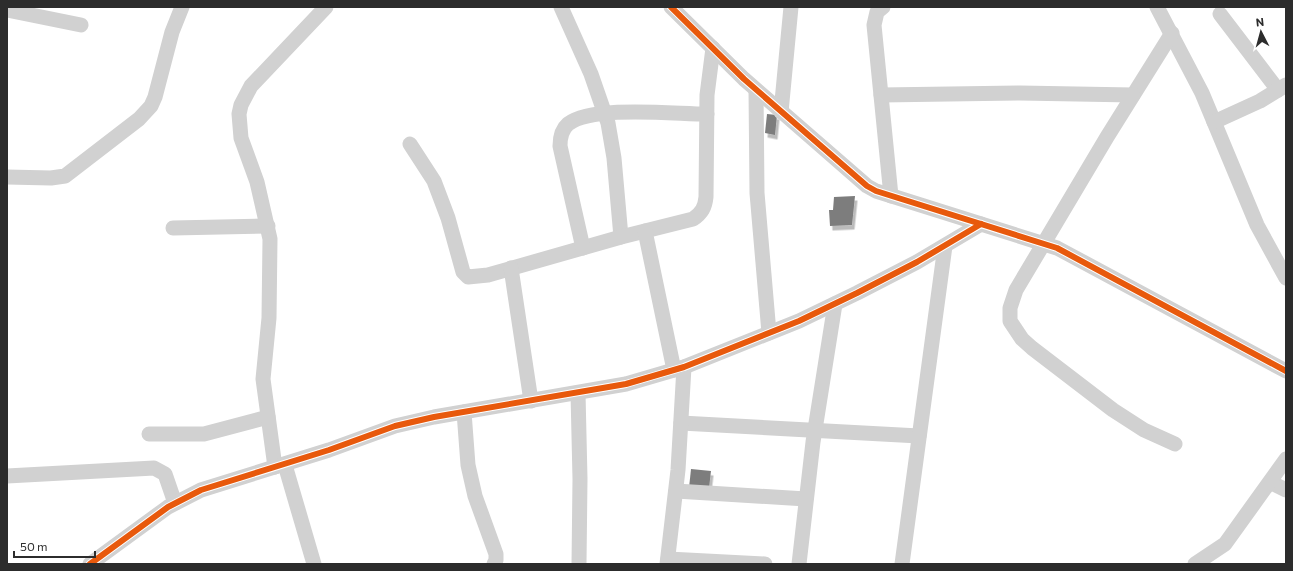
<svg xmlns="http://www.w3.org/2000/svg" width="1293" height="571" font-family="Commissioner,sans-serif">
  <style>
    .building { fill: #7d7d7d; filter: url(#shadow) }
    .lines { fill: none; stroke-linecap: round; stroke-linejoin: round }
    .minor { stroke: #d1d1d1; stroke-width: 15 }
    .cycleway-casing { stroke: #fff; stroke-width: 8 }
    .cycleway { stroke: #e8590c; stroke-width: 6 }
  </style>
  <defs>
    <filter id="shadow"><feDropShadow dx="2.5" dy="4.5" stdDeviation="0" flood-color="#0004"/></filter>
  </defs>
  <rect width="100%" height="100%" fill="#fff"/>
  <g class="building">
    <polygon points="767,114 777,115 775,135 765,133"/>
    <polygon points="855,196 852,225 830,226 829,210 833,210 834,197"/>
    <polygon points="691,469 711,471 709,488 689,488"/>
  </g>
  <g class="lines">
    <g class="minor">
      <polyline points="561,7 591,74 608,123 614,158 621,237"/>
      <polyline points="671,7 744,79 867,186 876,191 1057,248 1286,371"/>
      <polyline points="883,7 877,12 874,25 891,196"/>
      <polyline points="1157,7 1202,93 1257,225 1286,278"/>
      <polyline points="7,10 81,25"/>
      <polyline points="1220,14 1278,90"/>
      <polyline points="1172,33 1107,137 1016,290 1010,308 1010,321 1022,339 1032,348 1113,410 1144,430 1175,444"/>
      <polyline points="756,90 757,193 769,333"/>
      <polyline points="881,95 1020,93 1133,95"/>
      <polyline points="781,112 791,7"/>
      <polyline points="1214,122 1260,101 1286,85"/>
      <path d="M 410,144 L 434,181 L 448,218 L 463,272 L 468,277 L 488,275 L 621,237 L 693,219 C 702,213 705,207 706,197 L 707,95 L 713,48"/>
      <polyline points="7,177 51,178 65,176 139,119 151,106 155,97 172,32 182,7"/>
      <polyline points="173,228 268,226"/>
      <polyline points="645,231 674,370"/>
      <path d="M 583,248 L 560,146 C 560,138 561,130 568,124 C 593,105 674,114 707,114"/>
      <polyline points="511,268 531,401"/>
      <polyline points="578,393 580,479 579,564"/>
      <polyline points="464,412 468,465 475,496 496,554 496,560 494,564"/>
      <polyline points="681,423 919,436"/>
      <polyline points="149,434 204,434 268,417"/>
      <polyline points="285,465 314,564"/>
      <polyline points="275,467 263,379 269,318 270,239 257,182 241,138 239,114 241,105 251,86 326,7"/>
      <polyline points="7,476 154,468 165,474 175,503"/>
      <polyline points="1270,482 1286,490"/>
      <polyline points="676,491 806,499"/>
      <polyline points="668,559 765,564"/>
      <polyline points="90,564 168,507 201,490 329,450 395,426 434,417 626,384 684,367 799,321 857,293 917,262 981,224"/>
      <polyline points="667,564 678,470 684,367"/>
      <polyline points="799,564 813,442 835,304"/>
      <polyline points="902,564 945,246"/>
      <polyline points="1195,564 1225,544 1286,459"/>
    </g>
    <g class="cycleway-casing">
      <g id="cycleway">
        <polyline points="671,7 744,79 867,186 876,191 1057,248 1286,371"/>
        <polyline points="90,564 168,507 201,490 329,450 395,426 434,417 626,384 684,367 799,321 857,293 917,262 981,224"/>
      </g>
    </g>
    <use href="#cycleway" class="cycleway"/>
  </g>
  <rect width="1293" height="571" fill="none" stroke="#2c2c2c" stroke-width="16"/>
  <g transform="translate(1261 32) rotate(354)" stroke="#ffffff" stroke-width="3" paint-order="stroke">
  <path d="M0-3L7 15L0 10L-7 15Z" fill="#2c2c2c"/>
  <text y="-6" font-size="11" font-weight="bold" text-anchor="middle" fill="#2c2c2c">N</text>
  </g>
  <path d="M14 551v6h81v-6" fill="none" stroke="#2c2c2c" stroke-width="2"/>
  <text x="20" y="551" font-size="12" fill="#2c2c2c" stroke="#ffffff" stroke-width="3" paint-order="stroke">50 m</text>
</svg>
